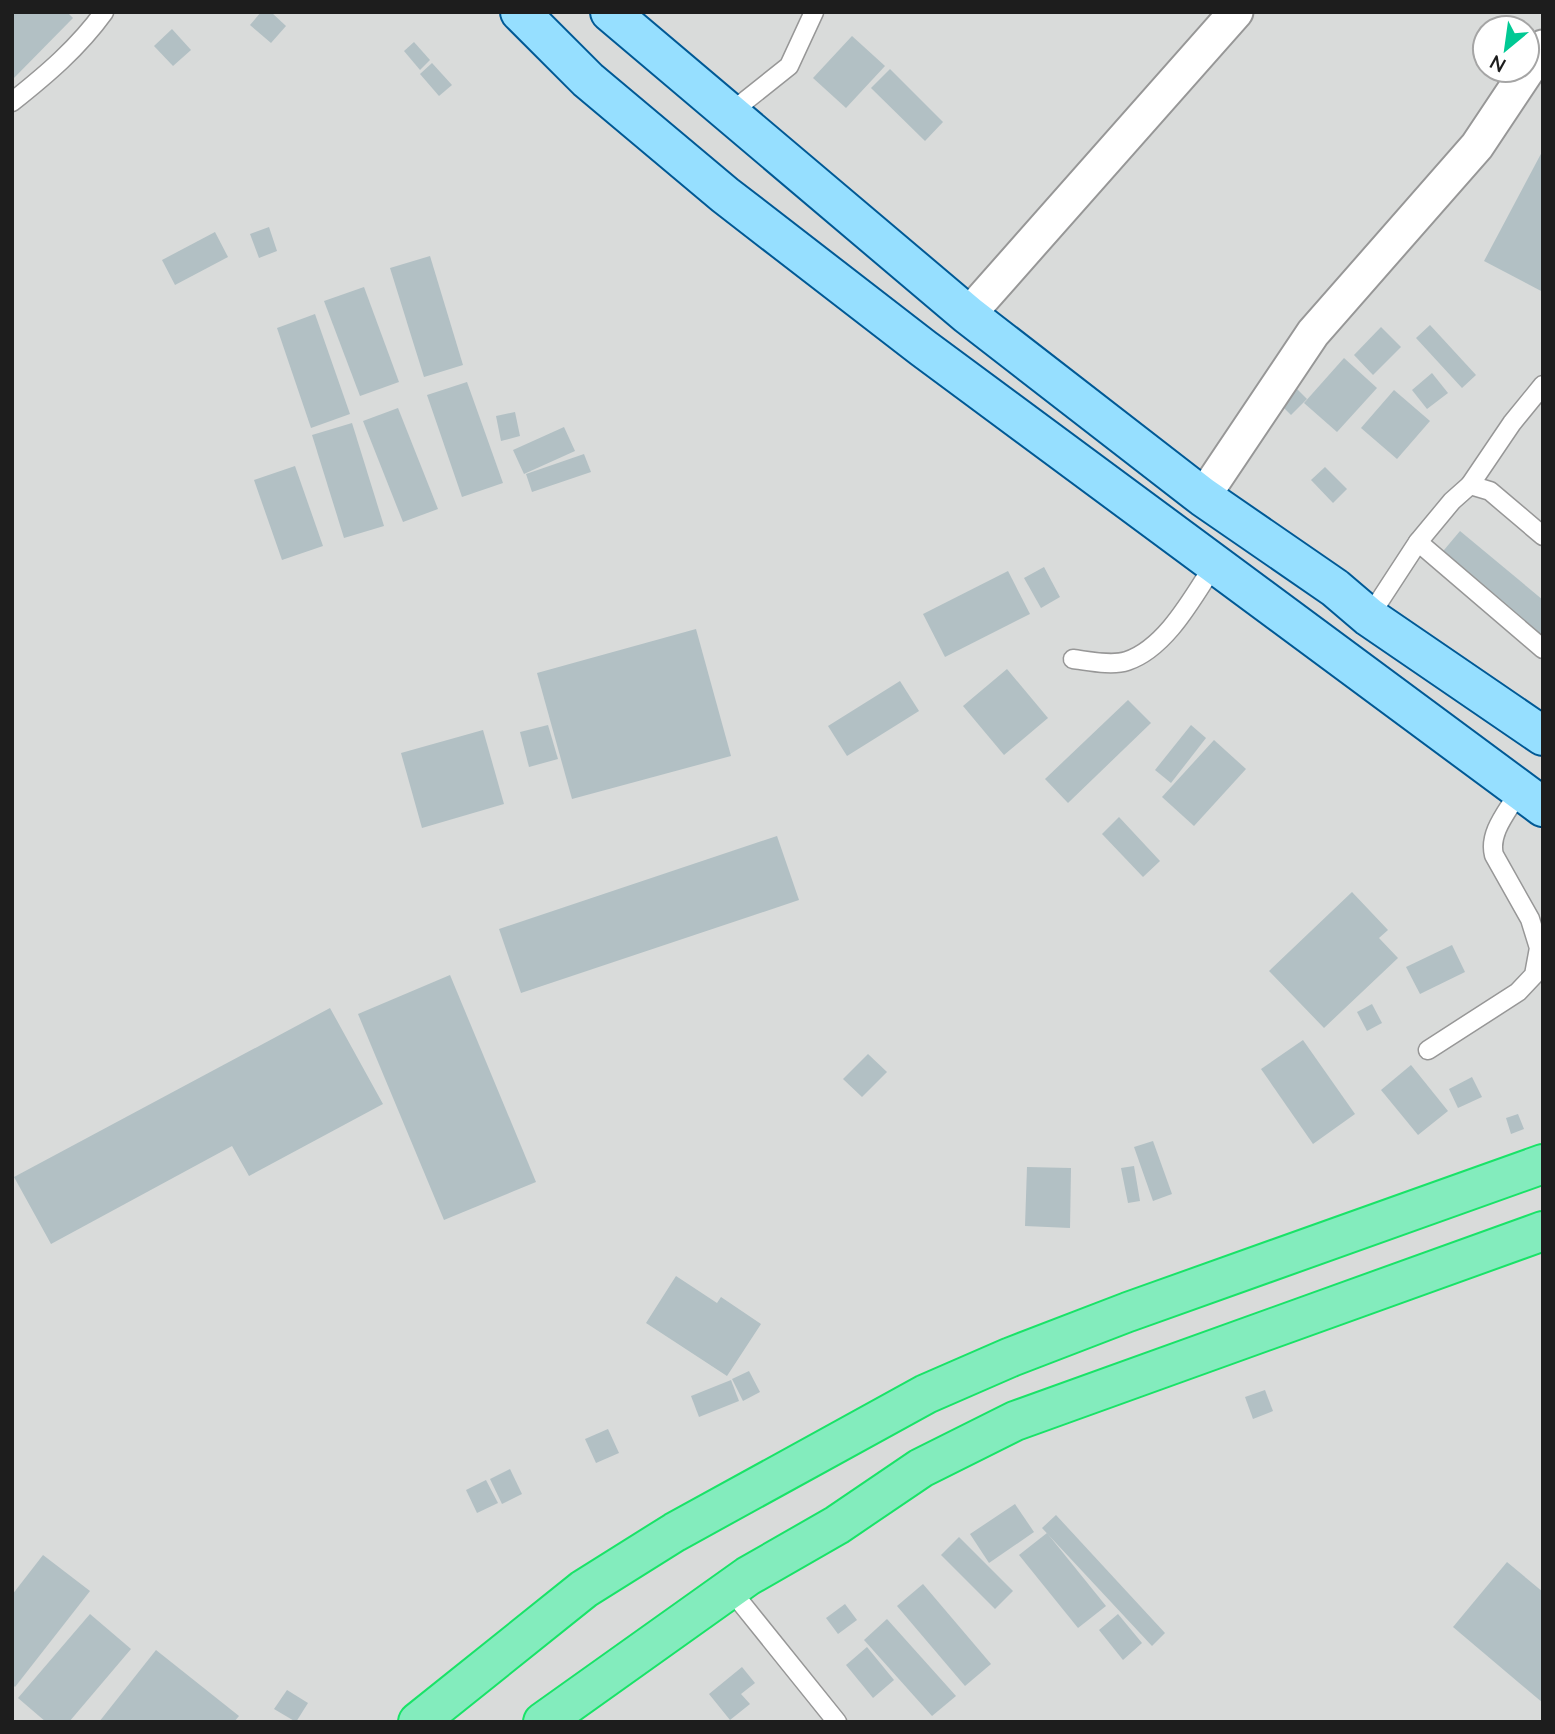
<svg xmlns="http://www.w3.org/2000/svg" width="1555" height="1734" font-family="Lato,sans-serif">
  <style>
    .residential { fill: #d9dbda; fill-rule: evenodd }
    .building { fill: #b2c0c4 }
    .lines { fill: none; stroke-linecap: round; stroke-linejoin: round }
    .lane-casing { stroke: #979797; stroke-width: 21 }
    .street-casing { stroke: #979797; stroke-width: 37 }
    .primary-casing { stroke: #005995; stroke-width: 42 }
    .highway-casing { stroke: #19e368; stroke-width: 42 }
    .lane { stroke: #fff; stroke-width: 18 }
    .street { stroke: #fff; stroke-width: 33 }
    .primary { stroke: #96dfff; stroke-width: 38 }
    .highway { stroke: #83ecbd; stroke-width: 38 }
  </style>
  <rect width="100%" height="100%" fill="#e2e9ef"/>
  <path class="residential" d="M 12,12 L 1543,12 L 1543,1722 L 12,1722 ZM 1485,28 L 1527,28 L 1527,70 L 1485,70 Z"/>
  <g class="building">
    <polygon points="12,12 67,12 73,18 12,80"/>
    <polygon points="261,12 271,12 286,26 271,43 250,25"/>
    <polygon points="172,29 191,50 173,66 154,46"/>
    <polygon points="852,36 885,66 846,108 813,78"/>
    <polygon points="414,42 430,60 420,70 404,51"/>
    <polygon points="432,63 452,85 439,96 420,74"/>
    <polygon points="890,69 943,122 925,141 871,88"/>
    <polygon points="1543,150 1543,292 1484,261"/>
    <polygon points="269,227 277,251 259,258 250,234"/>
    <polygon points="215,232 228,257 175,285 162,260"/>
    <polygon points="430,256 463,365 424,377 390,268"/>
    <polygon points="364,287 399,382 360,396 324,301"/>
    <polygon points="315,314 350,414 311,428 277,328"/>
    <polygon points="1430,325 1476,375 1462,388 1416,338"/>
    <polygon points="1381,327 1401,347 1373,375 1354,355"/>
    <polygon points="1344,358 1377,388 1337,432 1304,403"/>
    <polygon points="1432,373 1448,393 1427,409 1412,390"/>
    <polygon points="467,382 503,483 462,497 427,395"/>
    <polygon points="1292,384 1307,399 1291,415 1276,400"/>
    <polygon points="1394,390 1430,421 1397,459 1361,428"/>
    <polygon points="398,408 438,509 403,522 363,421"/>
    <polygon points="515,412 520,436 501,441 496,416"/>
    <polygon points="352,423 384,526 344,538 312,435"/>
    <polygon points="564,427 575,451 524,474 513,450"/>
    <polygon points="584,454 591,472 532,492 526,474"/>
    <polygon points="295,466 323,546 282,560 254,480"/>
    <polygon points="1325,467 1347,489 1333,503 1311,480"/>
    <polygon points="1460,531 1543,600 1543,643 1439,556"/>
    <polygon points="1044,567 1060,597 1041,608 1024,578"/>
    <polygon points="1008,571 1030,614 945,657 923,614"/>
    <polygon points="696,629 731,756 572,799 537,673"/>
    <polygon points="1007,669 1048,718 1004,755 963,706"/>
    <polygon points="900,681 919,711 847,756 828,726"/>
    <polygon points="1128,700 1151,723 1068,803 1045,779"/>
    <polygon points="548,725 558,759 529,767 520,732"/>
    <polygon points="1191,725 1206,738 1171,783 1155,770"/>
    <polygon points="483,730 504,804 422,828 401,753"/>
    <polygon points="1214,740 1246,769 1194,826 1162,797"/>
    <polygon points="1119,817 1160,861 1143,877 1102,834"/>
    <polygon points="777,836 799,900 521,993 499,929"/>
    <polygon points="1352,892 1388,930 1379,938 1398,958 1324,1028 1269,971"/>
    <polygon points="1452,945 1465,972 1420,994 1406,967"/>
    <polygon points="450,975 536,1182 444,1220 358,1014"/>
    <polygon points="1372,1004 1382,1023 1367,1031 1357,1012"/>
    <polygon points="330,1008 383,1104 249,1176 232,1146 51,1244 14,1177"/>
    <polygon points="1303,1040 1355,1114 1313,1144 1261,1069"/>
    <polygon points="868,1054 887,1072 862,1097 843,1079"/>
    <polygon points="1411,1065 1448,1111 1418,1135 1381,1090"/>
    <polygon points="1472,1077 1482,1097 1458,1108 1449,1089"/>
    <polygon points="1518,1114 1524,1129 1511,1134 1506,1118"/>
    <polygon points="1153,1141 1172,1194 1153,1201 1134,1147"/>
    <polygon points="1134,1166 1140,1201 1128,1203 1121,1168"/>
    <polygon points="1027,1167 1071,1168 1070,1228 1025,1226"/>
    <polygon points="676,1276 717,1303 721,1297 761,1324 727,1376 646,1323"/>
    <polygon points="749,1371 760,1392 743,1401 732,1379"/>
    <polygon points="731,1380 739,1401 699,1417 691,1396"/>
    <polygon points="1265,1390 1273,1411 1253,1419 1245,1397"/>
    <polygon points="608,1429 619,1453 596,1463 585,1439"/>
    <polygon points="510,1469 522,1494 502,1504 490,1479"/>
    <polygon points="486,1480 498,1503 477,1513 466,1490"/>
    <polygon points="1015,1504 1034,1532 989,1563 970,1534"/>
    <polygon points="1056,1515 1165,1633 1152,1646 1042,1528"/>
    <polygon points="1047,1533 1106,1606 1078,1628 1019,1555"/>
    <polygon points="959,1537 1013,1591 995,1609 941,1555"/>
    <polygon points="43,1555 90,1591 15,1687 12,1684 12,1595"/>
    <polygon points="1507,1562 1543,1592 1543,1703 1453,1627"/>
    <polygon points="923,1584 991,1664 965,1686 897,1606"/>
    <polygon points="845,1604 857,1620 838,1634 826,1618"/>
    <polygon points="90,1614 131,1649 69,1722 46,1722 18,1698"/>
    <polygon points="1118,1614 1142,1643 1123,1660 1099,1630"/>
    <polygon points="887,1619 956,1696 932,1716 864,1640"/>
    <polygon points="867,1647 894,1680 873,1698 846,1665"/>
    <polygon points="156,1650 239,1716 234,1722 99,1722"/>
    <polygon points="742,1667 755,1683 741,1694 750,1704 730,1720 709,1694"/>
    <polygon points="287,1690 308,1703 296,1722 274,1709"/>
  </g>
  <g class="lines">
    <g class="lane-casing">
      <g id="lane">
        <path d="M 12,102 C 46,75 78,48 104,12"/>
        <polyline points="730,113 789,66 814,12"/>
        <polyline points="1470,485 1512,423 1543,385"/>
        <polyline points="1418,542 1452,501 1470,485 1490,491 1543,536"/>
        <polyline points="1369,617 1418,542 1543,649"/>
        <path d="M 1073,659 C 1089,661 1112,666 1127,661 C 1166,648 1193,597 1214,565"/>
        <path d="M 1428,1050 L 1518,992 L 1534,975 L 1539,948 L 1530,919 L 1494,855 C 1488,832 1509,810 1520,790"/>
        <polyline points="730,1589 837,1722"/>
      </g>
    </g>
    <g class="street-casing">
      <g id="street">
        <polyline points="968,315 1236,12"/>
        <polyline points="1203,497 1313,333 1477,146 1543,47"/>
      </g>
    </g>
    <g class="primary-casing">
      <g id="primary">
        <polyline points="520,12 588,80 725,195 923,348 1543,807"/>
        <polyline points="610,12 968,315 1203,497 1335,588 1369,617 1543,736"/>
      </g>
    </g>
    <g class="highway-casing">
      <g id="highway">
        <polyline points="418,1722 584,1589 675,1532 926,1394 1011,1357 1128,1312 1543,1164"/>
        <polyline points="543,1722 748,1576 837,1525 921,1468 1015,1421 1543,1231"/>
      </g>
    </g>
    <use href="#lane" class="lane"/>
    <use href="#street" class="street"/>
    <use href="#primary" class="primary"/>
    <use href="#highway" class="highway"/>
  </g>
  <rect width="1555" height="1734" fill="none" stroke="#1d1d1d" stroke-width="28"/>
  <g transform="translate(1506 49) rotate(209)"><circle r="33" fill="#ffffff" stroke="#a5a5a5" stroke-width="2"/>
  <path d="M0-5L12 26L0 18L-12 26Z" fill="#00c994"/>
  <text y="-10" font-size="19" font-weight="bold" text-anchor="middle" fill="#1d1d1d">N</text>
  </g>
</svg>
